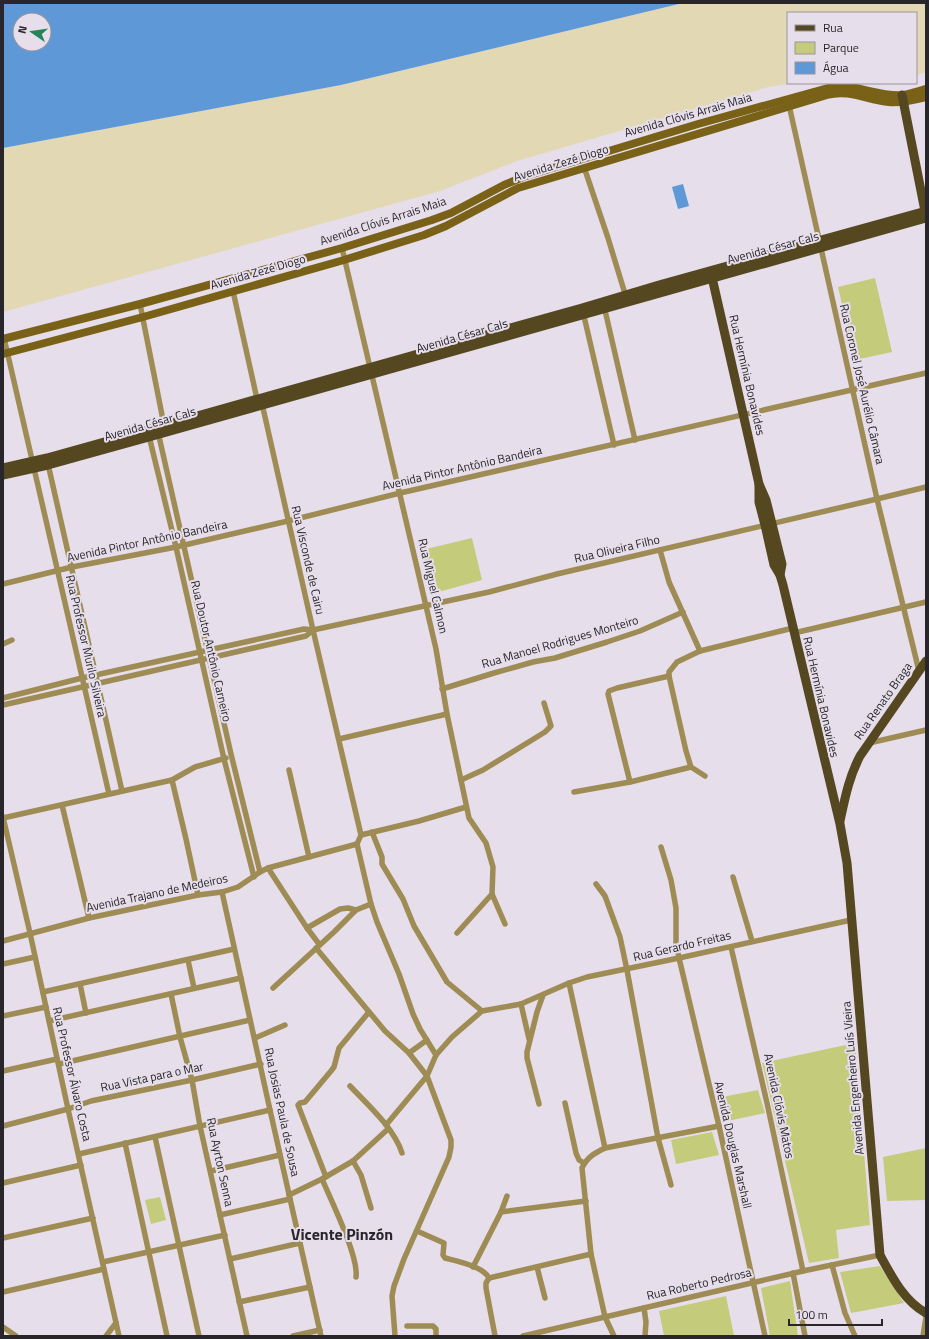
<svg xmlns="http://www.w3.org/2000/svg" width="929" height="1339" font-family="'Titillium Web',sans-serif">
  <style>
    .green { fill: #c4cc7b }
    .sand { fill: #e2d8b3 }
    .water { fill: #5e98d7; fill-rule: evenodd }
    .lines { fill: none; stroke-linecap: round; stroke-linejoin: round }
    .street { stroke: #9e8c54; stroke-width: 5.5 }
    .secondary { stroke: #796218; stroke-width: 8 }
    .primary { stroke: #554821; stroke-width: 9 }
    .labels { text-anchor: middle; stroke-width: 4; stroke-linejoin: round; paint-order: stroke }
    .street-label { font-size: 12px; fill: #29262b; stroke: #e6deea }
    .district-label { font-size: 16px; font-weight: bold; fill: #29262b; stroke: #e6deea }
  </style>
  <rect width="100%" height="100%" fill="#e6deea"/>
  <g class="green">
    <polygon points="875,278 892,352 855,360 838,287"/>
    <polygon points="472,538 482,580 431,594 422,550"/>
    <polygon points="855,1043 870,1225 836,1230 839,1258 809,1263 762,1063"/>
    <polygon points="758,1090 765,1113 723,1122 717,1098"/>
    <polygon points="712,1132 719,1155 676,1164 671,1140"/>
    <polygon points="926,1148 926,1200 887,1201 883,1157"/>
    <polygon points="160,1197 166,1220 151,1224 145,1200"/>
    <polygon points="880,1266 904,1303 851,1313 840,1272"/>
    <polygon points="790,1281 798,1336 770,1336 761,1288"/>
    <polygon points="726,1296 734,1336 664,1336 659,1311"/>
  </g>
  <polygon class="sand" points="683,3 926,3 926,72 916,75 916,13 788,13 788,83 794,83 768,87 541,154 517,161 440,191 3,312 3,148 341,85"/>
  <g class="water">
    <path d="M 3,3 L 683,3 L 341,85 L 3,148 ZM 20,20 L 44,20 L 44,44 L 20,44 Z"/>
    <polygon points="683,184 689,206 678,209 672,187"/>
  </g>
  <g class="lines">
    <g class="street">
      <polyline points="789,105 877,499 919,671"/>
      <polyline points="584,167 608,238 626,297"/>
      <polyline points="342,248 426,606 436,649 447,714 469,818 486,843 493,867 492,894 505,924"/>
      <polyline points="233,291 257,399 262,405 263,408 313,630 361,835"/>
      <polyline points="140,304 164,425"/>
      <polyline points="604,306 635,440"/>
      <polyline points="583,312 614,445"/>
      <polyline points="4,338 109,794"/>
      <polyline points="158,432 231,754 260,872"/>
      <polyline points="149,436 176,547 224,759 254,877"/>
      <polyline points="48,464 122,791"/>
      <polyline points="660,550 669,582 700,651"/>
      <polyline points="3,584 72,567 176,547 288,521 400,493 926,373"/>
      <polyline points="794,633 926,602"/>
      <polyline points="3,644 12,640"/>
      <polyline points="442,689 494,673 533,662 555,658 607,642 640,631 683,612"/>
      <polyline points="3,698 82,678 304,629 313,630 489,592 557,574 877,499 926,487"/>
      <polyline points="3,705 306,636 313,630"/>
      <polyline points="339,739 447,714"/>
      <polyline points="869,743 926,730"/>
      <polyline points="289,770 309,857"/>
      <polyline points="705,776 691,767 686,751 669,676 669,672 677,662 700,651 793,628"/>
      <polyline points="172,780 186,839 198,895"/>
      <polyline points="461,780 483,770 545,732 551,726 544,703"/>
      <polyline points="630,782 608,694 609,691 617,688 669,676"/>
      <polyline points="574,792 630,782 691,767"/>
      <polyline points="62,805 89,918"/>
      <polyline points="3,817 30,933 68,1109 119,1336"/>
      <polyline points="3,818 172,780 195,767 226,758"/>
      <polyline points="372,832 382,857 382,864 403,899 414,926 447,982 482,1011"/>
      <polyline points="361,835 357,844 371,904 377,922 399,974 413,1014 420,1029 436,1055"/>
      <polyline points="361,835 419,821 466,807"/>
      <polyline points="661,847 671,880 676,908 676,943 679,958 719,1126 765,1336"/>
      <polyline points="268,868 307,928 319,944"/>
      <polyline points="733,877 752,941"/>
      <polyline points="596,884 605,896 620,937 627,970 658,1138 671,1185"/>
      <polyline points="222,892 270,1110 321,1336"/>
      <polyline points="307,928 340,909 348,908 356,910 371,904"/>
      <polyline points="457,933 492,894"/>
      <polyline points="3,941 89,918 198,895 222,892 238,887 260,872 268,868 357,844"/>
      <polyline points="731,947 767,1103 803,1271"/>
      <polyline points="316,948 385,1031 409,1053 427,1076 451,1140 451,1147 449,1157 404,1259 394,1286 392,1296 395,1336"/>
      <polyline points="188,960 194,988"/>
      <polyline points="3,964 35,957"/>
      <polyline points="569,983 605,1148"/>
      <polyline points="80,984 86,1013"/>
      <polyline points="273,988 334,932 356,910"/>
      <polyline points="43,992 234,949"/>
      <polyline points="171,994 180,1037 192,1080 200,1126 247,1336"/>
      <polyline points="521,1004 529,1039"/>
      <polyline points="3,1016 46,1007"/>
      <polyline points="49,1021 241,978"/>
      <polyline points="255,1038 285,1025"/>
      <polyline points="409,1053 427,1040"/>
      <polyline points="59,1064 250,1020"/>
      <polyline points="3,1071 57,1059"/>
      <path d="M 350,1086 C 368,1105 394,1128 402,1153"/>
      <polyline points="565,1103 576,1153 579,1160 584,1163"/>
      <polyline points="539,1104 527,1058 527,1052 537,1012 543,995"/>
      <polyline points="386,1125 427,1076 436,1055 452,1037 482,1011 521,1004 569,983 587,977 679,958 851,920"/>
      <polyline points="3,1126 68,1109 91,1101 192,1080 261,1064"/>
      <polyline points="155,1137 199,1336"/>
      <polyline points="125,1143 167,1336"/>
      <polyline points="79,1154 270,1110"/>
      <polyline points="353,1161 361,1175 371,1208"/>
      <polyline points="211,1171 280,1155"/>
      <polyline points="326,1177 298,1105 300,1103 305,1102 331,1071 334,1067 339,1048 369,1012"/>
      <path d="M 322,1179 C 331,1200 359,1257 356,1277"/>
      <polyline points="3,1183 81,1165"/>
      <polyline points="289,1195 322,1179 353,1161 388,1129"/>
      <polyline points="501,1212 507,1196"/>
      <polyline points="220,1215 290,1199"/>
      <path d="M 417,1231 L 444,1243 L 443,1255 L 445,1258 C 456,1261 483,1266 489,1278"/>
      <polyline points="3,1238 93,1218"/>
      <polyline points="230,1259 300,1243"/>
      <polyline points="103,1262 225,1235"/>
      <polyline points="832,1265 845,1313 855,1336"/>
      <polyline points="473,1267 501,1212 586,1201"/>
      <polyline points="537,1267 545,1298"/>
      <polyline points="793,1273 805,1336"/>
      <polyline points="489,1278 591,1254"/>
      <polyline points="489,1278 486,1283 486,1288 495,1336"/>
      <polyline points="3,1292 104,1269"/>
      <polyline points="239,1302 310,1287"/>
      <polyline points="644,1308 646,1322 645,1336"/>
      <polyline points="407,1326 433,1326 436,1329 436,1336"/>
      <polyline points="3,1327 16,1336"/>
      <polyline points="106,1336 116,1323"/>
      <polyline points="293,1336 320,1330"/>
      <polyline points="523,1336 803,1271 880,1255"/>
      <path d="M 614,1336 L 605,1317 L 591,1254 L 582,1168 C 587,1157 595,1153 605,1148 L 719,1126"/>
      <polyline points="923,1336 926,1317"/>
    </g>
    <g class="secondary">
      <path d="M 3,339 L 140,304 L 342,248 L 432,220 L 451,213 L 504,185 L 523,177 L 698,124 L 828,88 C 854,82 876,97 902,95 C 910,94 918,91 926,89"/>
      <path d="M 3,354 L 143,317 L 344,260 L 424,235 L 446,226 L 518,188 L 827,95 C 849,89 867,100 889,102 C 901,103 914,100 926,97"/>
    </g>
    <g class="primary">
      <polyline points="902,95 926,216"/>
      <polyline points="711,273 759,484 766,500 782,564 780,575"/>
      <polyline points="3,468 47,458 183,420 582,308 659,285 926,211"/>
      <polyline points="3,475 48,465 149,437 926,218"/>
      <path d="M 759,484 L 759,502 L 765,525 L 774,565 L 780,575 L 783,585 L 840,824 L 847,863 L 880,1255 C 892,1277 904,1301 926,1313"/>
      <path d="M 840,821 C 845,798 849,777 860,756 L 926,661"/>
    </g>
  </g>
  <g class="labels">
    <g class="street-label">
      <text transform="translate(688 115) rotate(-16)" y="4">Avenida Clóvis Arrais Maia</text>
      <text transform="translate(561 163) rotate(-17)" y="4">Avenida Zezé Diogo</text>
      <text transform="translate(383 221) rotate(-18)" y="4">Avenida Clóvis Arrais Maia</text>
      <text transform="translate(773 248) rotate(-15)" y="4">Avenida César Cals</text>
      <text transform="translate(258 272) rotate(-16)" y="4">Avenida Zezé Diogo</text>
      <text transform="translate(462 336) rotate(-16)" y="4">Avenida César Cals</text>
      <text transform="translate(747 375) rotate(77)" y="4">Rua Hermínia Bonavides</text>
      <text transform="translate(862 384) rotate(77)" y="4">Rua Coronel José Aurélio Câmara</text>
      <text transform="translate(150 424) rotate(-16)" y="4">Avenida César Cals</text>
      <text transform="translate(462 468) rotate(-13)" y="4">Avenida Pintor Antônio Bandeira</text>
      <text transform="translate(147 541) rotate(-12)" y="4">Avenida Pintor Antônio Bandeira</text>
      <text transform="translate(617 549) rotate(-13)" y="4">Rua Oliveira Filho</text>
      <text transform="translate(308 560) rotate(77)" y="4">Rua Visconde de Cairu</text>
      <text transform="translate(433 586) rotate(77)" y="4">Rua Miguel Calmon</text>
      <text transform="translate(560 642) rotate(-16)" y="4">Rua Manoel Rodrigues Monteiro</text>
      <text transform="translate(86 646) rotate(77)" y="4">Rua Professor Murilo Silveira</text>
      <text transform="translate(211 651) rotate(77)" y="4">Rua Doutor Antônio Carneiro</text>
      <text transform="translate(821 697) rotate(77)" y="4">Rua Hermínia Bonavides</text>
      <text transform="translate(883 701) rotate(-55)" y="4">Rua Renato Braga</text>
      <text transform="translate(157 893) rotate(-12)" y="4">Avenida Trajano de Medeiros</text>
      <text transform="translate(682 946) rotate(-13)" y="4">Rua Gerardo Freitas</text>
      <text transform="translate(72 1074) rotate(77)" y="4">Rua Professor Álvaro Costa</text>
      <text transform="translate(152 1077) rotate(-12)" y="4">Rua Vista para o Mar</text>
      <text transform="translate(853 1078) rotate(-95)" y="4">Avenida Engenheiro Luís Vieira</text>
      <text transform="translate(779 1106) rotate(78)" y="4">Avenida Clóvis Matos</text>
      <text transform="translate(282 1112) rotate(78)" y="4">Rua Josias Paula de Sousa</text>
      <text transform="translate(733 1145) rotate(77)" y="4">Avenida Douglas Marshall</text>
      <text transform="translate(220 1162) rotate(78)" y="4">Rua Ayrton Senna</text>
      <text transform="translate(699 1284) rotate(-13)" y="4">Rua Roberto Pedrosa</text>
    </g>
    <g class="district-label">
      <text x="342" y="1240">Vicente Pinzón</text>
    </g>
  </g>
  <rect width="929" height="1339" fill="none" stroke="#29262b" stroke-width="8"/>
  <rect x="787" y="12" width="130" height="72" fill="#e6deea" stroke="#9a949e"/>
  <rect x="795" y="25" width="20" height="6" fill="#554821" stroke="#9a949e"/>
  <text x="823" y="32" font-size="12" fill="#29262b">Rua</text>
  <rect x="795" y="42" width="20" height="12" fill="#c4cc7b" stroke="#9a949e"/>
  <text x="823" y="52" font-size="12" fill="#29262b">Parque</text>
  <rect x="795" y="62" width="20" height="12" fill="#5e98d7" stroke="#9a949e"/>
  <text x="823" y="72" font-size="12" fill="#29262b">Água</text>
  <g transform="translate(32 32) rotate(283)"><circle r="19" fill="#e6deea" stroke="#9a949e"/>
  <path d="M0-3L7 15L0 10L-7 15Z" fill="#25845c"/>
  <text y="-6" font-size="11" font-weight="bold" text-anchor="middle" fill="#29262b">N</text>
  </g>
  <path d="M789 1319v6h93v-6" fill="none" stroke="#29262b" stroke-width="2"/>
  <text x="795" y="1319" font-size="12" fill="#29262b" stroke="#e6deea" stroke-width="3" paint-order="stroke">100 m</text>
</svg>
